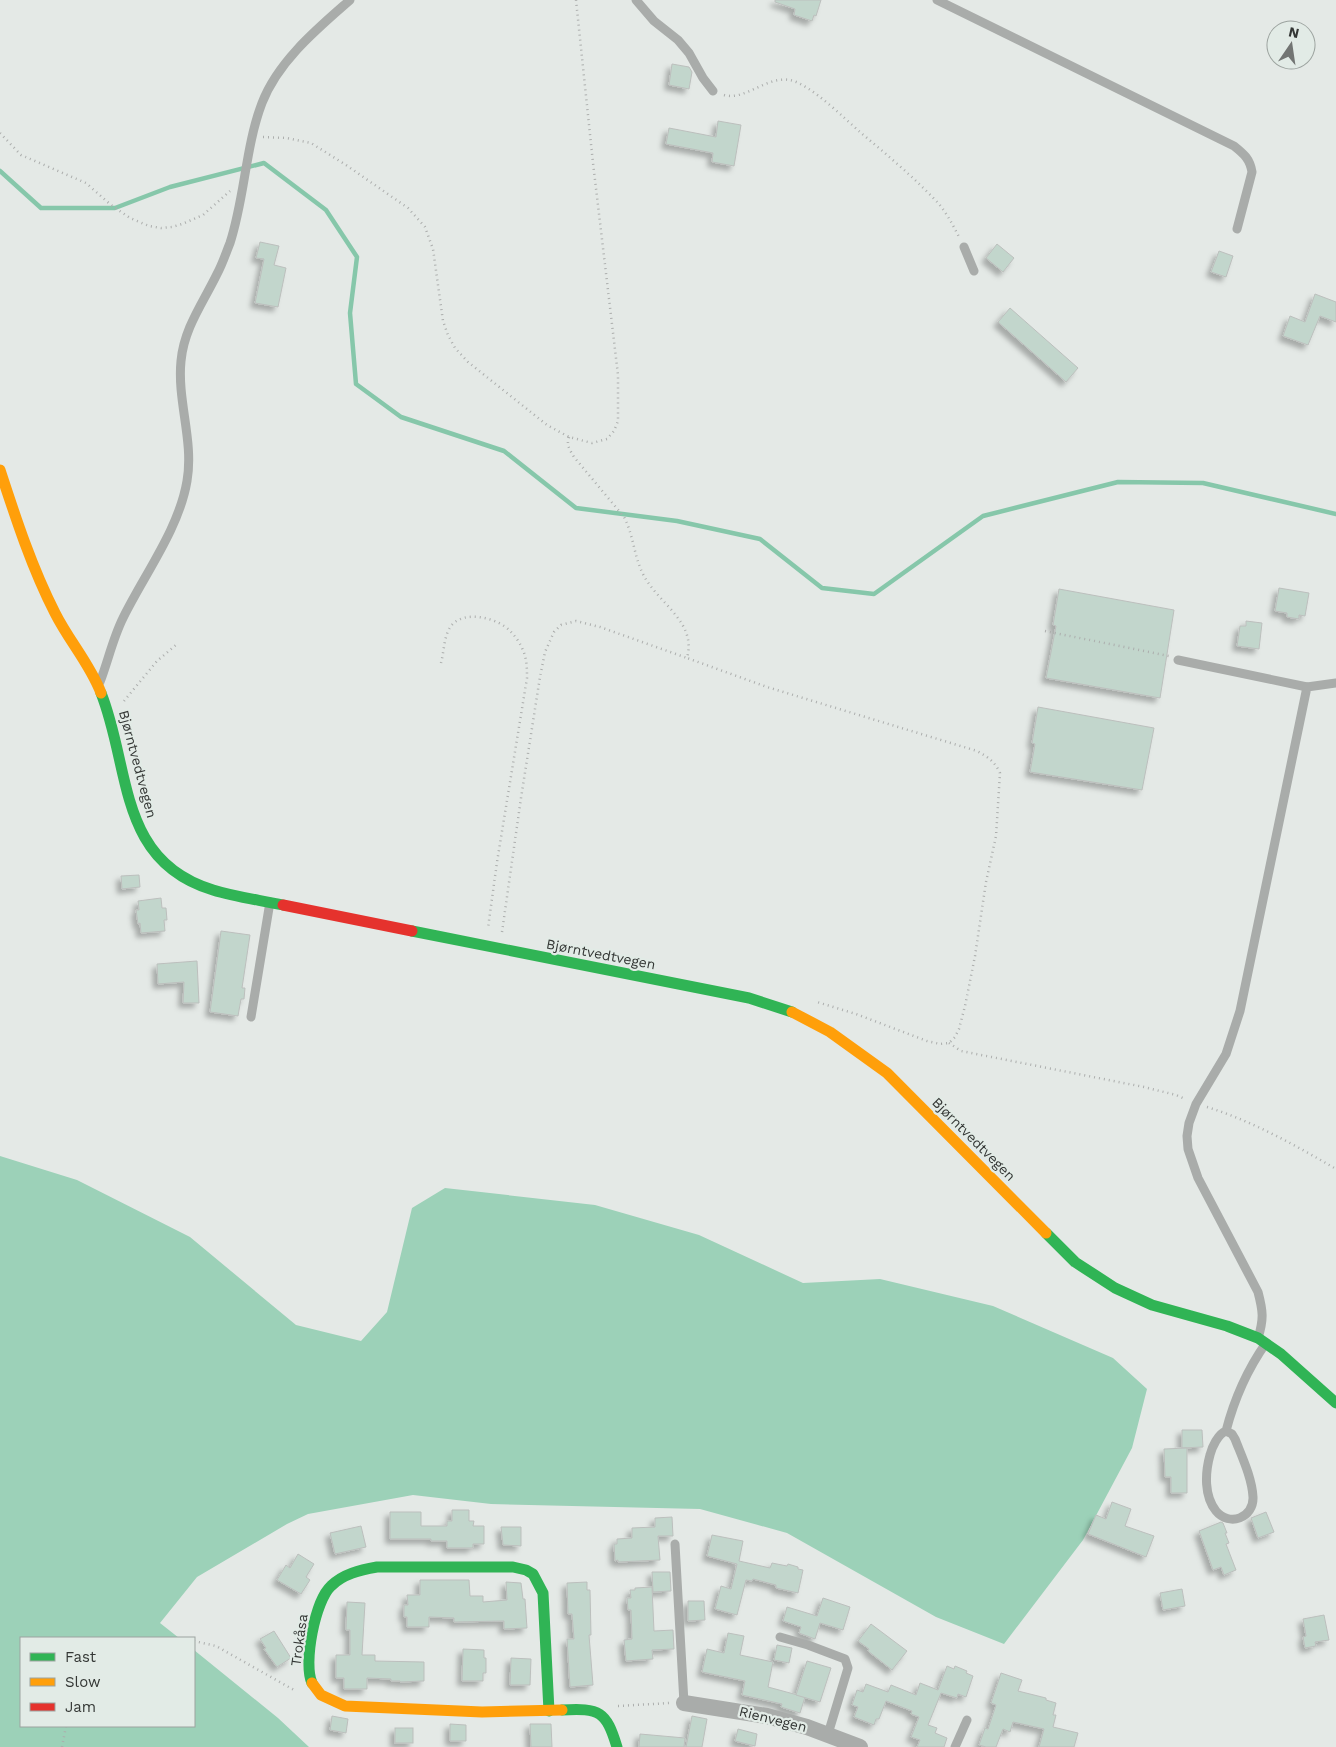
<svg xmlns="http://www.w3.org/2000/svg" width="1336" height="1747" font-family="'Work Sans',sans-serif">
  <style>
    .forest { fill: #9cd1b8 }
    .lines { fill: none; stroke-linecap: round; stroke-linejoin: round }
    .stream { stroke: #86c7aa; stroke-width: 4.5 }
    .building { fill: #c2d6cc; stroke: #bcbfbd; filter: url(#shadow) }
    .path { stroke: #acaead; stroke-width: 2.5; stroke-dasharray: 1 4; stroke-linecap: butt }
    .lane { stroke: #a9acaa; stroke-width: 9 }
    .street { stroke: #a9acaa; stroke-width: 16 }
    .fast { stroke: #30b455; stroke-width: 11 }
    .slow { stroke: #ff9f0a; stroke-width: 11 }
    .jam { stroke: #e5322d; stroke-width: 11 }
    .labels { text-anchor: middle; stroke-width: 4.5; stroke-linejoin: round; paint-order: stroke }
    .street-label { font-size: 14px; fill: #343735; stroke: #e2ebe6 }
  </style>
  <defs>
    <filter id="shadow"><feDropShadow dx="-4.5" dy="4.5" stdDeviation="2.5" flood-color="#0004"/></filter>
  </defs>
  <rect width="100%" height="100%" fill="#e4e9e6"/>
  <polygon class="forest" points="0,1156 77,1180 190,1237 296,1325 361,1341 387,1312 412,1208 445,1188 595,1205 699,1235 803,1283 880,1279 993,1306 1113,1358 1147,1389 1132,1448 1083,1540 1004,1644 936,1617 787,1533 700,1509 491,1504 413,1495 308,1514 287,1524 197,1577 160,1623 179,1638 21,1638 21,1726 194,1726 194,1650 278,1718 309,1747 0,1747"/>
  <g class="lines">
    <polyline class="stream" points="0,171 41,208 115,208 170,187 264,163 326,210 357,257 350,313 356,384 401,417 504,451 576,508 677,521 760,539 822,588 874,594 983,516 1118,482 1203,483 1336,514"/>
  </g>
  <g class="building">
    <polygon points="775,0 821,0 816,16 814,15 812,21 794,15 795,9 775,2"/>
    <polygon points="672,64 689,67 692,72 689,89 669,85"/>
    <polygon points="718,121 741,125 734,166 712,162 713,153 666,144 669,128 716,137"/>
    <polygon points="260,242 279,246 274,265 286,268 278,307 255,303 264,259 256,258"/>
    <polygon points="997,244 1014,258 1003,272 986,258"/>
    <polygon points="1219,251 1233,256 1226,277 1211,272"/>
    <polygon points="1315,294 1336,302 1336,322 1320,316 1308,345 1283,336 1290,316 1305,322"/>
    <polygon points="1010,308 1078,368 1066,382 998,322"/>
    <polygon points="1279,588 1309,593 1305,616 1299,615 1299,619 1287,617 1287,613 1275,611"/>
    <polygon points="1059,589 1174,610 1160,698 1046,678 1056,626 1053,625"/>
    <polygon points="1246,621 1262,623 1259,649 1237,646 1240,626 1246,626"/>
    <polygon points="1038,707 1154,728 1142,790 1030,772 1035,744 1032,743"/>
    <polygon points="139,875 140,887 122,889 121,876"/>
    <polygon points="161,898 162,908 166,908 167,920 164,920 165,931 141,933 140,923 138,924 136,910 139,910 138,901"/>
    <polygon points="221,931 250,935 242,988 245,988 244,999 241,999 238,1016 210,1012"/>
    <polygon points="197,961 199,1003 183,1003 184,982 158,984 157,964"/>
    <polygon points="1182,1430 1202,1430 1203,1447 1182,1448"/>
    <polygon points="1187,1448 1187,1493 1171,1493 1171,1477 1165,1477 1164,1449"/>
    <polygon points="1112,1502 1131,1509 1125,1526 1154,1536 1146,1557 1088,1534 1096,1515 1106,1519"/>
    <polygon points="452,1510 469,1510 469,1521 474,1521 473,1526 484,1526 484,1544 473,1544 473,1548 447,1548 447,1541 431,1541 431,1539 390,1539 390,1512 421,1512 421,1526 447,1526 447,1521 452,1521"/>
    <polygon points="1266,1512 1274,1532 1258,1538 1251,1518"/>
    <polygon points="672,1517 673,1536 658,1536 660,1560 618,1562 618,1560 615,1561 614,1544 617,1544 617,1539 632,1538 632,1528 655,1527 655,1518"/>
    <polygon points="1221,1522 1223,1523 1227,1533 1225,1533 1229,1543 1226,1544 1236,1570 1224,1575 1221,1567 1213,1570 1199,1531"/>
    <polygon points="361,1526 366,1547 335,1554 330,1533"/>
    <polygon points="501,1527 521,1527 521,1546 503,1545"/>
    <polygon points="712,1535 743,1541 739,1561 770,1568 772,1563 787,1566 788,1564 798,1567 798,1569 803,1570 798,1593 776,1588 776,1585 753,1579 752,1581 746,1580 737,1615 715,1609 721,1586 731,1589 737,1564 707,1556"/>
    <polygon points="298,1554 314,1564 306,1577 310,1580 301,1594 277,1580 286,1565 290,1568"/>
    <polygon points="652,1572 670,1572 671,1591 653,1592"/>
    <polygon points="420,1580 469,1580 470,1596 483,1596 483,1602 507,1600 506,1582 521,1583 523,1599 525,1599 527,1628 504,1629 504,1621 454,1622 454,1618 429,1617 429,1627 407,1627 407,1617 404,1617 404,1605 408,1605 407,1595 420,1595"/>
    <polygon points="587,1582 587,1590 590,1590 591,1635 589,1635 593,1685 570,1687 567,1639 574,1639 572,1614 568,1614 567,1583"/>
    <polygon points="652,1587 654,1631 673,1630 674,1649 652,1650 653,1659 626,1661 624,1640 632,1639 631,1610 628,1610 627,1598 631,1598 630,1590 635,1590 635,1588"/>
    <polygon points="1182,1589 1185,1606 1163,1610 1160,1593"/>
    <polygon points="823,1598 850,1607 843,1630 820,1623 815,1639 799,1633 801,1627 783,1621 787,1607 817,1616"/>
    <polygon points="688,1601 704,1601 705,1620 688,1621"/>
    <polygon points="347,1602 365,1603 362,1655 375,1655 375,1661 424,1662 424,1681 400,1682 400,1681 391,1681 391,1679 367,1678 367,1689 344,1689 344,1678 336,1678 336,1655 350,1655 350,1630 346,1630"/>
    <polygon points="1324,1615 1329,1640 1315,1642 1316,1646 1305,1648 1303,1637 1306,1636 1303,1619"/>
    <polygon points="871,1624 907,1651 892,1670 868,1651 869,1649 858,1641"/>
    <polygon points="274,1631 291,1658 277,1667 264,1649 266,1648 260,1639"/>
    <polygon points="728,1633 744,1636 740,1655 773,1662 768,1687 805,1697 800,1713 781,1707 782,1704 742,1695 745,1681 702,1672 707,1649 724,1653"/>
    <polygon points="777,1645 792,1648 789,1663 774,1660"/>
    <polygon points="463,1649 484,1650 484,1658 486,1658 486,1673 483,1673 483,1681 462,1681"/>
    <polygon points="511,1658 531,1659 530,1685 510,1685"/>
    <polygon points="807,1661 831,1668 820,1702 796,1695"/>
    <polygon points="947,1666 954,1669 955,1666 967,1671 966,1673 973,1676 966,1697 958,1694 957,1698 941,1693 928,1725 937,1728 935,1733 947,1738 944,1747 917,1747 920,1740 911,1737 919,1717 911,1714 912,1711 886,1701 879,1719 876,1719 874,1725 854,1717 858,1707 852,1705 857,1690 863,1692 866,1684 888,1692 891,1685 916,1695 920,1683 938,1690"/>
    <polygon points="1001,1673 1022,1680 1018,1691 1046,1698 1046,1700 1056,1703 1053,1715 1056,1715 1053,1727 1078,1733 1074,1747 1039,1747 1044,1729 1013,1722 1010,1732 1003,1729 996,1747 986,1747 979,1745 985,1728 988,1729 996,1705 991,1703"/>
    <polygon points="332,1716 348,1719 346,1733 330,1730"/>
    <polygon points="692,1716 707,1719 702,1747 686,1747"/>
    <polygon points="450,1724 466,1725 466,1741 450,1741"/>
    <polygon points="530,1724 551,1724 552,1747 531,1747"/>
    <rect x="395" y="1728" width="18" height="15"/>
    <polygon points="738,1729 757,1734 755,1746 735,1741"/>
    <polygon points="640,1734 685,1738 684,1747 639,1747"/>
  </g>
  <g class="lines">
    <g class="path">
      <path d="M 724,95 C 745,101 766,76 790,80 C 810,84 844,118 860,132 C 887,155 915,178 939,204 C 947,214 953,225 959,237"/>
      <polyline points="0,133 21,155 86,183 111,205 130,218 149,226 161,228 172,227 182,224 203,215 230,191"/>
      <polyline points="263,137 287,138 311,143 346,165 408,208 425,227 433,249 443,321 448,335 455,348 468,362 547,425 569,437 592,443 607,439 614,431 618,421 618,375 593,163 576,0"/>
      <path d="M 569,437 C 566,445 570,450 574,457 L 624,517 C 634,536 634,558 644,576 C 659,604 697,622 687,658 L 767,687 L 977,751 C 988,757 995,762 1000,773 L 996,836 L 986,882 L 975,956 L 965,1006 L 959,1029 L 955,1037 L 949,1043 L 940,1044 L 927,1041 L 856,1014 L 817,1002"/>
      <polyline points="1045,631 1169,656"/>
      <path d="M 441,663 C 444,652 444,635 451,626 C 464,609 499,618 511,632 C 515,636 520,643 522,648 C 527,658 527,668 527,678 L 497,862 L 488,928"/>
      <polyline points="124,701 157,661 177,644"/>
      <polyline points="502,932 521,798 540,677 545,652 554,632 561,625 576,621 600,627 687,658"/>
      <polyline points="949,1043 961,1051 1144,1087 1176,1095 1185,1099"/>
      <path d="M 1207,1107 C 1252,1121 1295,1145 1336,1169"/>
      <polyline points="194,1641 216,1646 294,1690"/>
      <polyline points="618,1706 670,1703"/>
      <polyline points="62,1747 66,1726"/>
    </g>
    <g class="lane">
      <polyline points="636,0 654,21 678,40 689,53 703,78 713,91"/>
      <path d="M 937,0 L 1234,146 C 1244,154 1250,159 1252,172 L 1237,229"/>
      <polyline points="964,247 974,271"/>
      <polyline points="1178,660 1307,687"/>
      <path d="M 100,682 C 108,661 113,638 123,618 C 144,575 179,529 187,481 C 194,441 177,401 181,361 C 184,328 203,303 217,274 C 222,265 226,253 230,243 C 245,197 245,148 262,103 C 278,61 318,28 350,0"/>
      <polyline points="251,1017 270,902"/>
      <path d="M 1258,1338 C 1264,1319 1263,1311 1258,1292 L 1198,1178 L 1188,1149 L 1187,1136 L 1189,1123 L 1196,1104 L 1226,1054 L 1240,1011 L 1307,687 L 1336,683"/>
      <path d="M 1226,1431 L 1232,1434 L 1235,1439 C 1242,1457 1252,1478 1253,1497 C 1254,1518 1229,1527 1216,1511 C 1204,1496 1205,1473 1210,1455 C 1212,1447 1218,1434 1226,1431 C 1234,1400 1247,1370 1266,1343"/>
      <polyline points="675,1544 684,1703"/>
      <polyline points="780,1637 808,1645 845,1659 848,1668 828,1734"/>
      <polyline points="955,1747 967,1720"/>
    </g>
    <polyline class="street" points="684,1703 767,1716 807,1727 860,1747"/>
    <g class="fast">
      <path d="M 101,693 C 131,768 117,861 213,890 C 235,897 260,900 283,905"/>
      <polyline points="412,931 749,998 792,1012"/>
      <polyline points="1046,1233 1075,1262 1115,1288 1152,1305 1227,1326 1258,1338 1281,1354 1336,1403"/>
      <path d="M 312,1683 C 303,1663 315,1601 331,1586 C 343,1574 360,1570 377,1567 L 513,1567 L 526,1570 L 533,1574 L 543,1593 L 549,1711"/>
      <path d="M 562,1710 C 600,1708 606,1711 617,1747"/>
    </g>
    <g class="slow">
      <path d="M 0,470 C 16,519 32,568 55,613 C 69,641 90,664 101,693"/>
      <polyline points="792,1012 830,1032 887,1073 1046,1233"/>
      <polyline points="312,1683 321,1695 345,1706 482,1712 562,1710"/>
    </g>
    <polyline class="jam" points="283,905 412,931"/>
  </g>
  <g class="labels">
    <g class="street-label">
      <text transform="translate(138 764) rotate(75)" y="5">Bjørntvedtvegen</text>
      <text transform="translate(601 954) rotate(11)" y="5">Bjørntvedtvegen</text>
      <text transform="translate(974 1139) rotate(45)" y="5">Bjørntvedtvegen</text>
      <text transform="translate(299 1640) rotate(-82)" y="5">Trokåsa</text>
      <text transform="translate(773 1719) rotate(14)" y="5">Rienvegen</text>
    </g>
  </g>
  <rect x="20" y="1637" width="175" height="90" fill="#e2ebe6" stroke="#9ca39f"/>
  <rect x="30" y="1653" width="25" height="8" fill="#30b455" stroke="#9ca39f"/>
  <text x="65" y="1662" font-size="15" fill="#343735">Fast</text>
  <rect x="30" y="1678" width="25" height="8" fill="#ff9f0a" stroke="#9ca39f"/>
  <text x="65" y="1687" font-size="15" fill="#343735">Slow</text>
  <rect x="30" y="1703" width="25" height="8" fill="#e5322d" stroke="#9ca39f"/>
  <text x="65" y="1712" font-size="15" fill="#343735">Jam</text>
  <g transform="translate(1291 45) rotate(13)"><circle r="24" fill="#e2ebe6" stroke="#9ca39f"/>
  <path d="M0-4L9 19L0 12L-9 19Z" fill="#727573"/>
  <text y="-8" font-size="14" font-weight="bold" text-anchor="middle" fill="#343735">N</text>
  </g>
</svg>
